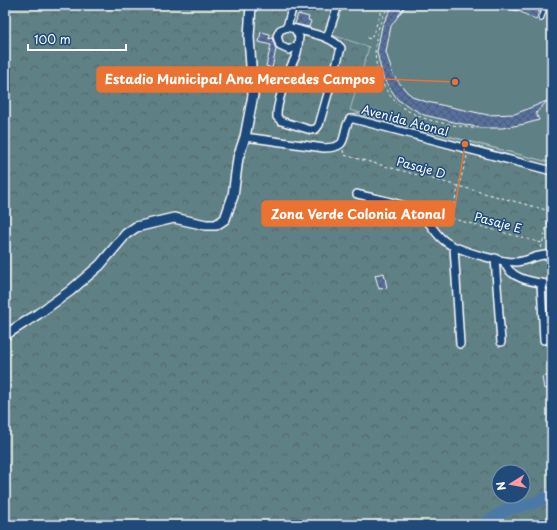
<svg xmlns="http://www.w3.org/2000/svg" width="557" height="530" font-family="'Playpen Sans',sans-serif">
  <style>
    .forest { fill: url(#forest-crowns); stroke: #aec0c2; fill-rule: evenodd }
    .garden { fill: #5e8084; stroke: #aec0c2 }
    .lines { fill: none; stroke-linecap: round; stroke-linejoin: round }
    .river { stroke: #4b79a6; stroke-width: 12 }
    .building { fill: url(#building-cross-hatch); stroke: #fff }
    .service-casing { stroke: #fff; stroke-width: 6 }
    .minor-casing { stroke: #fff; stroke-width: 10 }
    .tertiary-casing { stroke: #fff; stroke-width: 12 }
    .path { stroke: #fff; stroke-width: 1; stroke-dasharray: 3 3; stroke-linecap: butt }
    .service { stroke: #1f4a7a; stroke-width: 3.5 }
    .minor { stroke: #1f4a7a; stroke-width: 7 }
    .tertiary { stroke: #1f4a7a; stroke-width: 9 }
    .labels { text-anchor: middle; stroke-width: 3; stroke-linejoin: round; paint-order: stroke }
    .street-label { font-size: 12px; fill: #fff; stroke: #1f4a7a }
    .leader { fill: none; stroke: #eb7230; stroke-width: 1.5 }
    .callout-dot { fill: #eb7230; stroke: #1f4a7a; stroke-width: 1.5 }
    .callout { fill: #eb7230; stroke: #eb7230; stroke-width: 1.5 }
    .callout-label { font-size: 13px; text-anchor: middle; font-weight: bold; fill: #fff }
  </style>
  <defs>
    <pattern id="forest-crowns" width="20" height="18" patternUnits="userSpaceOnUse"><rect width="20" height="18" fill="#5e8084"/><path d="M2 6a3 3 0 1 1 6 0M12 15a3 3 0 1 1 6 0" fill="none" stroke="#556668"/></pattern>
    <pattern id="building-cross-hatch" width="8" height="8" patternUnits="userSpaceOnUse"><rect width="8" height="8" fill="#576f9f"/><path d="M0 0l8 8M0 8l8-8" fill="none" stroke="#505a6d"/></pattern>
  </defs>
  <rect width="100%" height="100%" fill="#1f4a7a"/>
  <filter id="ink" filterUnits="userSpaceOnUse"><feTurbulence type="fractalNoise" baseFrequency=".025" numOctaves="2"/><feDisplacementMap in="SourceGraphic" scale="8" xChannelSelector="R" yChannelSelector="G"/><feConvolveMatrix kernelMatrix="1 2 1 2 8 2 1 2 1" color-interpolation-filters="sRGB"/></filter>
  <g filter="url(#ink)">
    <path class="forest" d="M 5,5 L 552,5 L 552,525 L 5,525 ZM 499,472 L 523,472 L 523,496 L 499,496 Z"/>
    <g class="garden">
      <polygon points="342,5 552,5 552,163 350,110 369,47 332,35"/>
      <polygon points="356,113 552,163 552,168 354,119"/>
    </g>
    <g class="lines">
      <polyline class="river" points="483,525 506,510 533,503 552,495"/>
    </g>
    <g class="building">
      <polygon points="393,5 406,5 391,26 386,52 393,75 407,92 415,98 427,102 488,115 515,114 547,101 536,113 539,120 525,124 502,128 480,128 424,115 398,100 383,78 377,52 382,26"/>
      <polygon points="501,5 531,5 540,9 536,20 519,11 500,7"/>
      <polygon points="298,14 309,17 308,20 311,21 309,27 295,24"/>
      <polygon points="261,32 270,34 269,39 272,38 276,49 272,68 266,66 271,45 259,42"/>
      <polygon points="384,273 387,288 379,289 375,275"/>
      <polygon points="552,375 552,387 544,389 542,377"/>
    </g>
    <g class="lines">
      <g class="service-casing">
        <polyline id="service" points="541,19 546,5"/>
      </g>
      <g class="minor-casing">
        <g id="minor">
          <polyline points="287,27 295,29 299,37 298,45 289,50 280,46 277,36 280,30 287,27 293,5"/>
          <path d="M 295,29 C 310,33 331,36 341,48 L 319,125 L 316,129 L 311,130 L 281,121 L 277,117 C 276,105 287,74 293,62 C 296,56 298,53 298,45"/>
          <polyline points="327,38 338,5"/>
          <path d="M 245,137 L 324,148 C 352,147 339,136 350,119 L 354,119 L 552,171"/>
          <path d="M 357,194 C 371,198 408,204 419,212 C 432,223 436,239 453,246 C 469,253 499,262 516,262 C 529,261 539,253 552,255"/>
          <polyline points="454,247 460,344"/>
          <polyline points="495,258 501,342"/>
          <path d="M 504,261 C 509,280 535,282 552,285"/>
          <polyline points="541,283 544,340"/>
        </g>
      </g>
      <g class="tertiary-casing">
        <polyline id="tertiary" points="5,335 38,314 70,291 100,265 126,234 136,227 174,218 206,225 216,225 225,219 233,196 238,158 245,137 253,95 249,37 251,5"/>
      </g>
      <g class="path">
        <path d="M 390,5 C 365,39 371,93 412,113 C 431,123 455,125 477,129"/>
        <polyline points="367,38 371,39 384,5"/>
        <polyline points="343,150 344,155 550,211"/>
        <polyline points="467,156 450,218 542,243"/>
        <polyline points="541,248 552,206"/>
      </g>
      <use href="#service" class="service"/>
      <use href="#minor" class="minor"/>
      <use href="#tertiary" class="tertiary"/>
    </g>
  </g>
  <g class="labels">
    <g class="street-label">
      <text transform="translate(405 121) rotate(15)" y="4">Avenida Atonal</text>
      <text transform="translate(421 168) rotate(15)" y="4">Pasaje D</text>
      <text transform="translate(498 223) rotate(15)" y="4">Pasaje E</text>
    </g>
  </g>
  <path class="leader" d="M455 82L383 79M465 144L454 214"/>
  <g class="callout-dot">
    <circle cx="455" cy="82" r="4"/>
    <circle cx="465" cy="144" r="4"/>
  </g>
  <g class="callout">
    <rect x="97" y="67" width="286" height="25" rx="4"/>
    <rect x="262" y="201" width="192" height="25" rx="4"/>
  </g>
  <g class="callout-label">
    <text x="240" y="84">Estadio Municipal Ana Mercedes Campos</text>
    <text x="358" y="219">Zona Verde Colonia Atonal</text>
  </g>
  <rect width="557" height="530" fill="none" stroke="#1f4a7a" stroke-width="20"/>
  <rect x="10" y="10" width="537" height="510" fill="none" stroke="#fff" stroke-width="1.5" filter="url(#ink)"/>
  <g transform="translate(511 484) rotate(259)"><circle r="19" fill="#1f4a7a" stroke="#7992af"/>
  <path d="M0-3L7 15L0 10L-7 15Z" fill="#ff9aa2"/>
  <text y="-6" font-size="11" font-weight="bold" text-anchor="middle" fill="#ffffff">N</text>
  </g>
  <path d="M28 44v6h98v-6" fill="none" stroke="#ffffff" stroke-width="2"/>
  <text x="34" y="44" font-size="12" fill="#ffffff" stroke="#1f4a7a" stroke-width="3" paint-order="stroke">100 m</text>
</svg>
